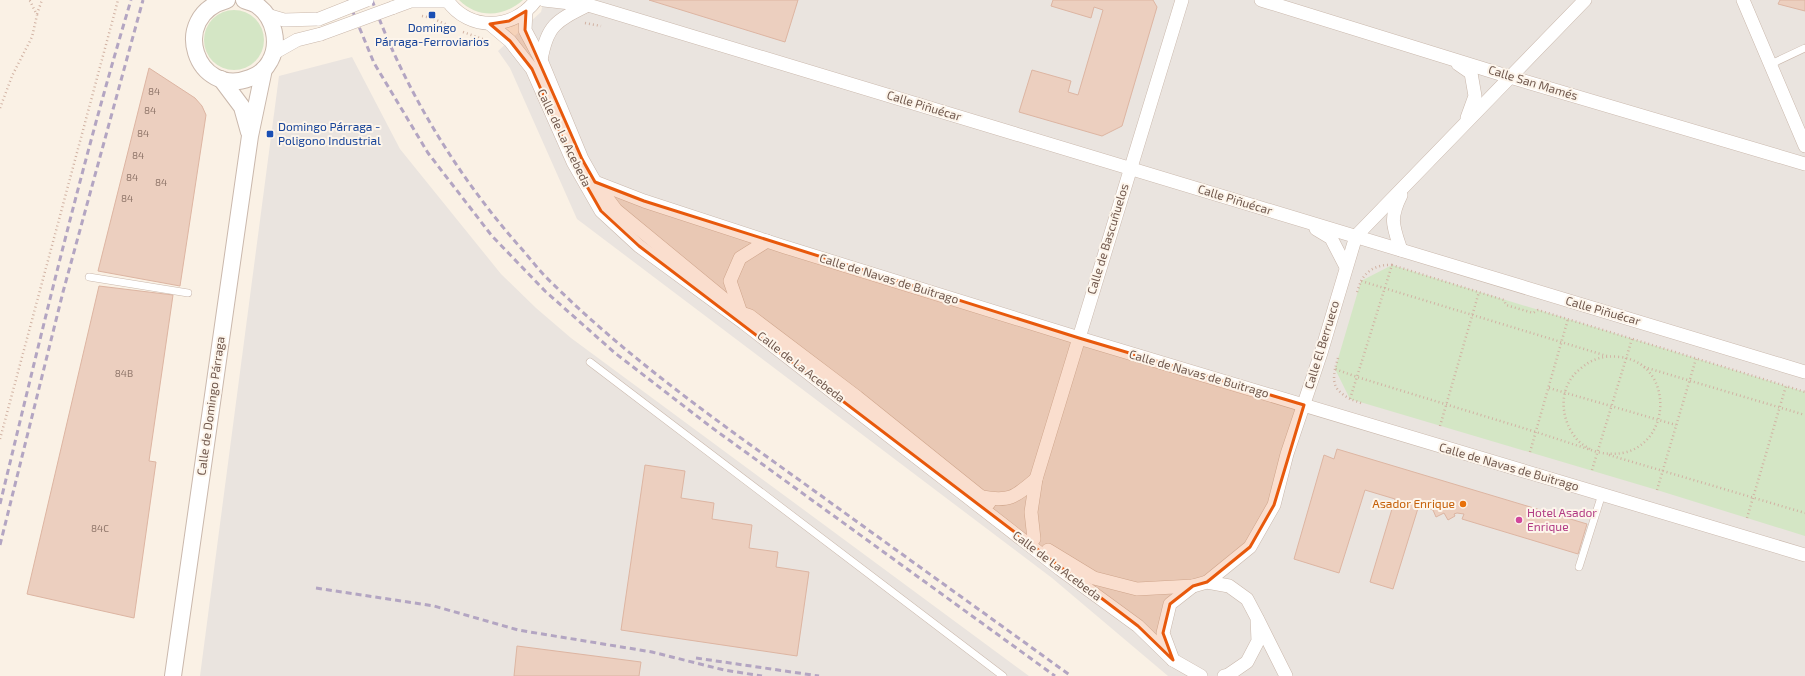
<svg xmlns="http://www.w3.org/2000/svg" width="1805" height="676" font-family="'Exo 2',sans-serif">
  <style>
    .industrial { fill: #eae4df }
    .green { fill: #d4e6c5 }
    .building { fill: #eccfbf; stroke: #ddb5a2 }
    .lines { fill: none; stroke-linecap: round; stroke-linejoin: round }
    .service-casing { stroke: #cab8ac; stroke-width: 8 }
    .minor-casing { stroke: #cab8ac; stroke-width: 14 }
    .tertiary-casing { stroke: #cab8ac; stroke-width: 18 }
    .path { stroke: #d1b2a3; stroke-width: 2.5; stroke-dasharray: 1 3; stroke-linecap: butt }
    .service { stroke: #fff; stroke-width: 7 }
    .minor { stroke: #fff; stroke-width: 13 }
    .tertiary { stroke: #fff; stroke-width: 16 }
    .rail { stroke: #b3a5c2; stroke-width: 3; stroke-dasharray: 6 4; stroke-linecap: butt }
    .minor-bridge-casing { stroke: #cab8ac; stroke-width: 14; stroke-linecap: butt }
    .minor-bridge { stroke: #fff; stroke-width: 13 }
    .marked { fill: #e8590c; fill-opacity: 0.2; stroke: #e8590c; stroke-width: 3; stroke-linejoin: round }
    .transit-dot { fill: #1a4fb4; stroke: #fdf5eb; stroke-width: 1.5 }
    .food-dot { fill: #e8710a; stroke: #fdf5eb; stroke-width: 1.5 }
    .hotel-dot { fill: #d1479c; stroke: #fdf5eb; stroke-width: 1.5 }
    .labels { text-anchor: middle; stroke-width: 4; stroke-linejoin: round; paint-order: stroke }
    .number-label { font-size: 10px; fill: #8f766a }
    .transit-label { font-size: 12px; fill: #164399; stroke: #fdf5eb }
    .street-label { font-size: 12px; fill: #70584d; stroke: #fdf5eb }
    .food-label { font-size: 12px; fill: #c56008; stroke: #fdf5eb; text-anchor: end }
    .hotel-label { font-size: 12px; fill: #b23c85; stroke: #fdf5eb; text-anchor: start }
  </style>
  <rect width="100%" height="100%" fill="#faf1e5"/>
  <g class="industrial">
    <polygon points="544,0 1805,0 1805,676 1168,676 1052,578 577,219 510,68 498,51 541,12"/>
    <polygon points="352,57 400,149 501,274 536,308 571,338 1029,676 200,676 279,76"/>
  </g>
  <g class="green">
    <path d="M 459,0 L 523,0 C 504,17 478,19 459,0 Z"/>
    <circle cx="234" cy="40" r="30"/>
    <polygon points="1392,265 1805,392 1805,536 1657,490 1350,399 1335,369 1361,281"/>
  </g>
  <g class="building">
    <polygon points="649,0 798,0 785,42"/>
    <polygon points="1053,0 1153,0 1157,7 1122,126 1102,136 1019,112 1032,70 1071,81 1068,92 1078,95 1103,10 1094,7 1091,18 1051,6"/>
    <polygon points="1780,0 1805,0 1805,11 1778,4"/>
    <polygon points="149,68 195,98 202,106 206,115 180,286 98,271"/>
    <polygon points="99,286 173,295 149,461 156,462 134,618 27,594"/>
    <polygon points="1337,449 1587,524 1578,554 1462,519 1464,514 1457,513 1454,514 1455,516 1448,520 1444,513 1436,517 1433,510 1419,505 1393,589 1370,582 1395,499 1365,490 1339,573 1294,559 1324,455 1334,459"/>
    <polygon points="645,465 685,471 681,498 714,503 712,519 752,525 749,548 778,552 776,567 809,572 797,656 621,630"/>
    <polygon points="517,646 641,662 639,676 514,676"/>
  </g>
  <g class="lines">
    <g class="service-casing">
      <g id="service">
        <polyline points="1771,64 1805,48"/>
        <polyline points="89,277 188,293"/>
        <polyline points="590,362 1003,676"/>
        <polyline points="1579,567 1602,494"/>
      </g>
    </g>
    <g class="minor-casing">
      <g id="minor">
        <path d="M 447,0 C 469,32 514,30 536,0"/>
        <polyline points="544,0 588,5 605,10 1805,372"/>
        <polyline points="1261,0 1510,77 1805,164"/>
        <polyline points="1743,0 1805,146"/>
        <polyline points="392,8 411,1 447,1"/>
        <polyline points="526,11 525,30 541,60 582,159 595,182 616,210 741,313 750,316 857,397 989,503"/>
        <polyline points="267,15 284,20 319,19"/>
        <polyline points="490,24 510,41 532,69 573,162 601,211 639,246 744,323 1060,569 1138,626 1173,660"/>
        <polyline points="274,53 297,40 321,34"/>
        <path d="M 541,60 C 547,25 556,21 588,5"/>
        <polyline points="1458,64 1471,73 1475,96 1467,118"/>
        <polyline points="595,182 644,201 785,247 1079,338 1805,555"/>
        <path d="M 1401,195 C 1389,219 1393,226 1401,250"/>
        <polyline points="1316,229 1331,238 1346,267"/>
        <polyline points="741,313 730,281 740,258 767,241"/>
        <path d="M 982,497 C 1010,502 1015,497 1036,479"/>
        <polyline points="1034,539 1031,512 1036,479 1182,0"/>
        <polyline points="1048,550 1094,578 1137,589 1193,586"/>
        <polyline points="1207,582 1250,547 1274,505 1287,454 1321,353 1356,236 1585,0"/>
        <polyline points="1258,620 1286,676"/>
        <polyline points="1201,676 1173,660 1163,633 1170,604 1193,586 1207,582 1229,586 1247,599 1257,618 1258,641 1247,662 1228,675 1224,676"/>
      </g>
    </g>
    <g class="tertiary-casing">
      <g id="tertiary">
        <path d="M 227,0 C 168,16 196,99 250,78 C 258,75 266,69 270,61 C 280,43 274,18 258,6 C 254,3 248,2 244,0"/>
        <polyline points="221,79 242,107 249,132"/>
        <polyline points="173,676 250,136 264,69"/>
      </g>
    </g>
    <g class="path">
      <polyline points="37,14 42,0"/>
      <polyline points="422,16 432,18 456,29"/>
      <polyline points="585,23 601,26"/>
      <polyline points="463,32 488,41"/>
      <polyline points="0,108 12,76 32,37 37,15 30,1 27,0"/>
      <path d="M 1361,281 C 1367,270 1378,264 1392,265"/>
      <polyline points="1357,292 1361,281 1607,356"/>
      <path d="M 1338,358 L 1335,369 L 1357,377 L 1536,432 L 1597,452 C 1671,469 1682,364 1620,357 C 1603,355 1591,359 1579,370 C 1558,387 1560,419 1576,438 C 1579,443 1585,446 1590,449"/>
      <polyline points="1644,367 1805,415"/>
      <path d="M 1335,369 C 1332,385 1336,391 1350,399"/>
      <polyline points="1549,388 1676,425"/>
      <polyline points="1361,403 1350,399 1392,265 1504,300 1506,305 1533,313 1538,310 1786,386"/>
      <polyline points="1440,426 1479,292"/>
      <polyline points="0,439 118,0"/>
      <polyline points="1530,452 1568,319"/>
      <polyline points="1609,455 1805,513"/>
      <polyline points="1592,470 1632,339"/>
      <polyline points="1657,490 1696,359"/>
      <polyline points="1747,518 1786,386 1805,392"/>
    </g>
    <use href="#service" class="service"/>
    <use href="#minor" class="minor"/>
    <use href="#tertiary" class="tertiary"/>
    <g class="rail">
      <polyline points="348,0 374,63 428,153 492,236 545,291 615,353 711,427 1055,676"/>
      <path d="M 372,0 C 405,90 456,174 519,246 C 530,258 540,272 552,283 C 630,360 720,423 809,487 C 896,550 984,613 1071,676"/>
      <path d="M 0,504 C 41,335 81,166 131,0"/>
      <polyline points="0,545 63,292 143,0"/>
      <polyline points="316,588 434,606 518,630 652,652 724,670 762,676"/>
      <polyline points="696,658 819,676"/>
    </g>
    <g class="minor-bridge-casing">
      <g id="minor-bridge">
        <polyline points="319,19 367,0"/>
        <polyline points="321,34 392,8"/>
      </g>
    </g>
    <use href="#minor-bridge" class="minor-bridge"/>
  </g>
  <path class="marked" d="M 526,11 L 525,30 L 582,159 L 595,182 L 644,201 L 1079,338 L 1304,405 L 1274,505 L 1250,547 L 1207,582 L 1193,586 L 1170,604 L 1163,633 L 1173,660 L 1138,626 L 639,246 L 601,211 L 573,162 L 532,69 L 510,41 L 490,24 L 509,21 Z"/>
  <g class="transit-dot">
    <rect x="428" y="11" width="8" height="8" rx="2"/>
    <rect x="266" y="130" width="8" height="8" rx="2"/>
  </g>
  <circle class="food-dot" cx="1463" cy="504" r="4"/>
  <circle class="hotel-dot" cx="1519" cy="520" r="4"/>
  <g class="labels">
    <g class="number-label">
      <text x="154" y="95">84</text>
      <text x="150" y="114">84</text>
      <text x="143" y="137">84</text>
      <text x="138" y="159">84</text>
      <text x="132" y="181">84</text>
      <text x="161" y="186">84</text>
      <text x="127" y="202">84</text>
      <text x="124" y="377">84B</text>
      <text x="100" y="532">84C</text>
    </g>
    <g class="transit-label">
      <text x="432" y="32">Domingo<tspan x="432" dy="14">Párraga-Ferroviarios</tspan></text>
      <text x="278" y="131" text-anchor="start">Domingo Párraga -<tspan x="278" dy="14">Poligono Industrial</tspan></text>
    </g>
    <g class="street-label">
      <text transform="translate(1533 83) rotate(17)" y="4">Calle San Mamés</text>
      <text transform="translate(924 106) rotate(17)" y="4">Calle Piñuécar</text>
      <text transform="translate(564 138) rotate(64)" y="4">Calle de La Acebeda</text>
      <text transform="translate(1235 200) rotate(17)" y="4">Calle Piñuécar</text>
      <text transform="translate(1108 239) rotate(-73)" y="4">Calle de Bascuñuelos</text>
      <text transform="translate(889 279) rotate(17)" y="4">Calle de Navas de Buitrago</text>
      <text transform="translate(1603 311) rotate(16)" y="4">Calle Piñuécar</text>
      <text transform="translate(1322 345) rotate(-73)" y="4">Calle El Berrueco</text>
      <text transform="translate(801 367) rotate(38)" y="4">Calle de La Acebeda</text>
      <text transform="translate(1199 374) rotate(16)" y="4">Calle de Navas de Buitrago</text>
      <text transform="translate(211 406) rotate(-82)" y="4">Calle de Domingo Párraga</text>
      <text transform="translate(1509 467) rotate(16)" y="4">Calle de Navas de Buitrago</text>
      <text transform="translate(1057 566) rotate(37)" y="4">Calle de La Acebeda</text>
    </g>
    <g class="food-label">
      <text x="1455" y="508">Asador Enrique</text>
    </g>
    <g class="hotel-label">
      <text x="1527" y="517">Hotel Asador<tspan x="1527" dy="14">Enrique</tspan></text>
    </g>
  </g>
</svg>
